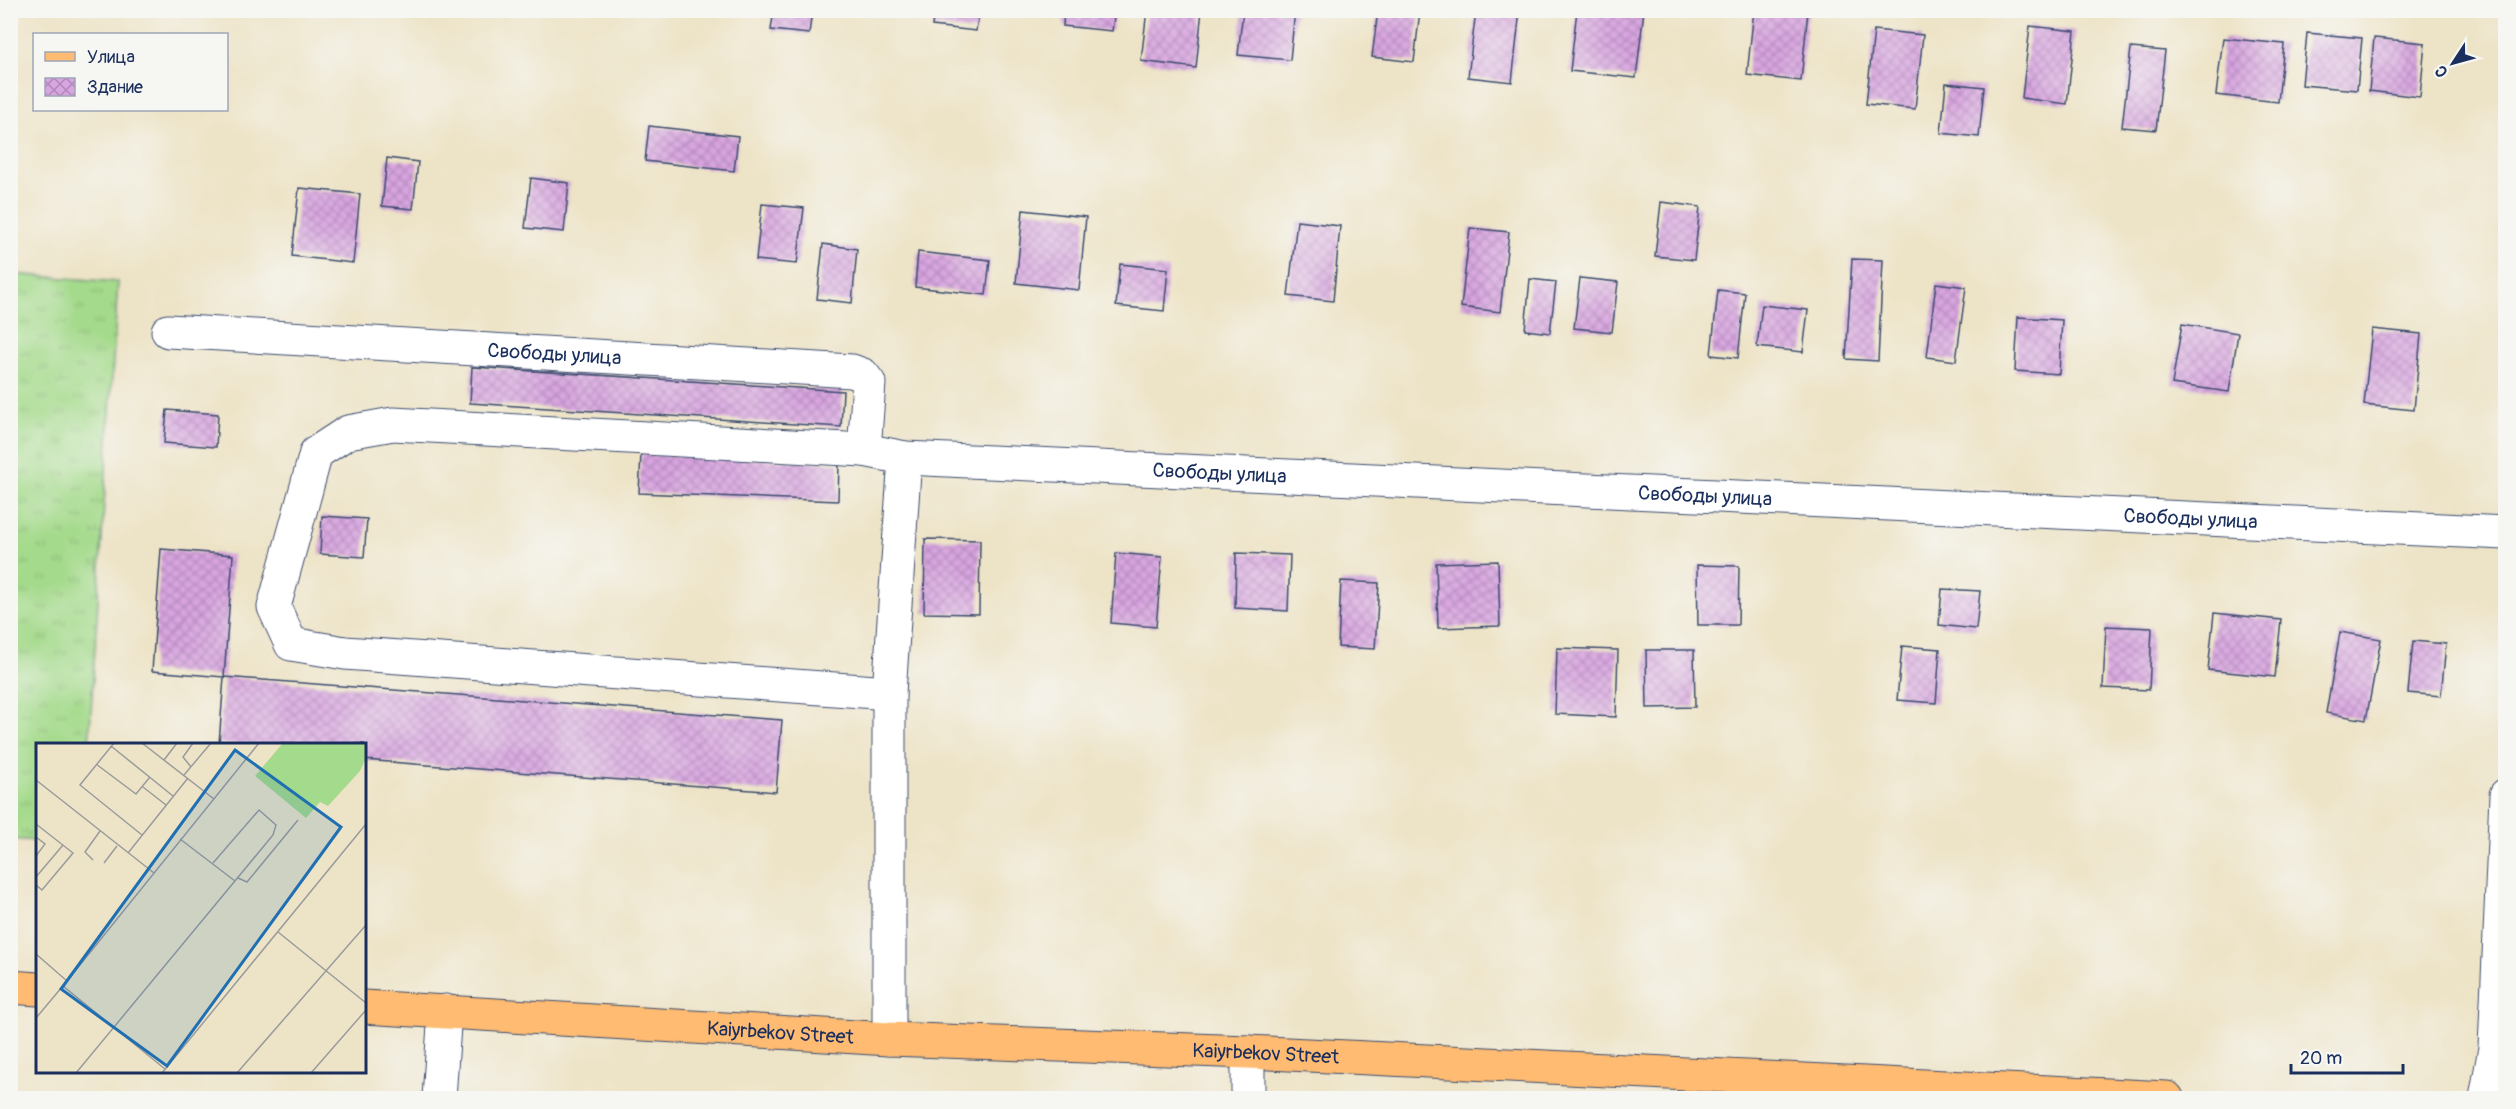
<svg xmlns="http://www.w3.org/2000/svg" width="2516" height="1109" font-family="Pangolin,sans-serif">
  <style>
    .grass { fill: url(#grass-tufts); stroke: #608474; stroke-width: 1.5 }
    .building { fill: url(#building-cross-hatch) }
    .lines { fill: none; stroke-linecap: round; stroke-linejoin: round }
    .minor-casing { stroke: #3a4a6e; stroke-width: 35 }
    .major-casing { stroke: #3a4a6e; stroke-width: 35 }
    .minor { stroke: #fff; stroke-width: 33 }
    .major { stroke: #febb71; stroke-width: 33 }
    .labels { text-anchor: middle; stroke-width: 4.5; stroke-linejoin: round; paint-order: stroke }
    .street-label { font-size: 20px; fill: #1b2f5e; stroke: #f6f6f2 }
    .inset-road { fill: none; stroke: #999b9c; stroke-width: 1.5 }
    .view { fill: #1f6fb2; fill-opacity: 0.15; stroke: #1f6fb2; stroke-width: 3 }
    .inset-edge { fill: none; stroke: #1b2f5e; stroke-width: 3 }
  </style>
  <defs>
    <pattern id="grass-tufts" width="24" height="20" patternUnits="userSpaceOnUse" patternTransform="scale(1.5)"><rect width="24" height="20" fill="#a4da8b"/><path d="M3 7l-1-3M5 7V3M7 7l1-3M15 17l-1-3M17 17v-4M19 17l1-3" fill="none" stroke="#8dbb7a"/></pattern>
    <pattern id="building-cross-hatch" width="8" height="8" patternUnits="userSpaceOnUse" patternTransform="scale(1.5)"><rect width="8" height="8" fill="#d9a5e0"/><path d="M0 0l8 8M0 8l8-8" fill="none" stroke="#af87b9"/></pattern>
  </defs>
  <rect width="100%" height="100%" fill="#f6f6f2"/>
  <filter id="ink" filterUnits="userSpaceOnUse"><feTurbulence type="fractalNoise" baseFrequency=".0167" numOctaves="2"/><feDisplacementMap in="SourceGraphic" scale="12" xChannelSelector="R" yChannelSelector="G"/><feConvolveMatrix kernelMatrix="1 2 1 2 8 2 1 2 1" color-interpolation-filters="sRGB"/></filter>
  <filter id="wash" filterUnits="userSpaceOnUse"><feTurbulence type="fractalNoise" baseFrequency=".008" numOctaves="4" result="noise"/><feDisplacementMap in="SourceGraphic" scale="24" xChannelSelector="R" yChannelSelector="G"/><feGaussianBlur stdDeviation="1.35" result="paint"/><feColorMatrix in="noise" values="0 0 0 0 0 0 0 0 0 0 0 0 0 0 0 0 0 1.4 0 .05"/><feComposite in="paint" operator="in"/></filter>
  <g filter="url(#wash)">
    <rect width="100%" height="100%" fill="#ede3c6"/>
    <polygon class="grass" points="11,274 118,282 89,744 38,744 37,841 10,839"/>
    <g id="blocks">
      <g class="building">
        <polygon points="774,10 812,10 809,34 771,30"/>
        <polygon points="934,10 979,10 976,31 932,26"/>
        <polygon points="1064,10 1115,10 1112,31 1063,26"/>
        <polygon points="1147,10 1202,10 1196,68 1141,61"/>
        <polygon points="1243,10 1295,10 1290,60 1238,55"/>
        <polygon points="1378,10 1420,10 1414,62 1372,57"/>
        <polygon points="1476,10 1520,10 1512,82 1468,77"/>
        <polygon points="1577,10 1644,10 1636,78 1570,71"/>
        <polygon points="1754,10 1808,10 1801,81 1747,75"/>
        <polygon points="2030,26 2075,31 2067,104 2022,98"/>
        <polygon points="1874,30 1923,35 1915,109 1866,104"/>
        <polygon points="2307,33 2362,38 2357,90 2302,85"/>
        <polygon points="2223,38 2284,44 2278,102 2216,95"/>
        <polygon points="2374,38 2425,43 2420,97 2369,91"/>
        <polygon points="2131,48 2165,51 2156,130 2122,127"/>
        <polygon points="1946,83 1984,87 1979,137 1941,133"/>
        <polygon points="649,126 738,136 734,171 645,161"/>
        <polygon points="387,158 418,162 413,209 382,206"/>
        <polygon points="531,178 569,183 564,232 525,228"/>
        <polygon points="299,188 360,194 353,263 292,256"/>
        <polygon points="1661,202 1700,207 1694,260 1655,256"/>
        <polygon points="762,204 804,208 797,264 756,260"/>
        <polygon points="1023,210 1086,217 1079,290 1016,283"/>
        <polygon points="1297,221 1340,226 1333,301 1288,296"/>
        <polygon points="1470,228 1509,232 1500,312 1461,307"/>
        <polygon points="823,244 857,249 852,303 817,299"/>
        <polygon points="918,252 990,260 986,295 915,287"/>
        <polygon points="1852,259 1883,260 1878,361 1846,359"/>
        <polygon points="1120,264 1168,269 1164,311 1116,306"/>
        <polygon points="1580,278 1618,282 1612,332 1574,328"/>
        <polygon points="1530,279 1556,282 1550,333 1525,330"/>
        <polygon points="1936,283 1966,287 1956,361 1927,357"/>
        <polygon points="1718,290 1745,293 1738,358 1711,355"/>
        <polygon points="1762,305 1808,310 1803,352 1757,347"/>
        <polygon points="2018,317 2062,320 2059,374 2015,371"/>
        <polygon points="2182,324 2238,333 2229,392 2172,384"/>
        <polygon points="2372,329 2421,334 2414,410 2364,405"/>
        <polygon points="472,367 843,391 841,427 470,403"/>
        <polygon points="167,410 218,414 216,447 164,443"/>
        <polygon points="641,454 839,463 838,501 639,493"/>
        <polygon points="322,516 367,519 364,557 320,554"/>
        <polygon points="925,539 980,540 979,614 924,613"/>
        <polygon points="161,549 233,555 224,677 152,671"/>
        <polygon points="1116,553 1162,557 1156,627 1111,623"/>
        <polygon points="1236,553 1290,555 1288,611 1235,608"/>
        <polygon points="1498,561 1500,626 1438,628 1436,563"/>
        <polygon points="1697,565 1739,566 1738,625 1698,625"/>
        <polygon points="1341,581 1379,583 1375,649 1338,647"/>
        <polygon points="1942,589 1980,591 1976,629 1939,625"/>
        <polygon points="2214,613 2281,620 2275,677 2208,670"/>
        <polygon points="2106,626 2152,628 2149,690 2103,688"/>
        <polygon points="2340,632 2381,639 2366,720 2326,713"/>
        <polygon points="2413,641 2446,644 2441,696 2408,693"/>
        <polygon points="1902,646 1940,649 1936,703 1897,700"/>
        <polygon points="1557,648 1618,650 1616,717 1555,714"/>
        <polygon points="1646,650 1694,650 1695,707 1647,708"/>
        <polygon points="224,677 782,720 776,792 364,760 364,744 219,744"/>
      </g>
    </g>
  </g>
  <g filter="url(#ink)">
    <use href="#blocks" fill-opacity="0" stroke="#3a4a6e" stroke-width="1.5"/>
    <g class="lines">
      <g class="minor-casing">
        <g id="minor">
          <path id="s1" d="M 168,331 L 852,371 L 863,375 L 869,383 L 864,450"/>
          <path id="s2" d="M 889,693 L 345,653 L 291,644 L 274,607 L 316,453 L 348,432 L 393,424 L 864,450 L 905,458 L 2506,533"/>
          <polyline points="889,1039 889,693 905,458"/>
          <polyline points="439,1098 445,1011"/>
          <polyline points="1248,1098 1248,1052"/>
          <polyline points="2486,1098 2495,1048 2506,795"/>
        </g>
      </g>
      <g class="major-casing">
        <g id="major">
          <polyline points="10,987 38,989"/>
          <path id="s3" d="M 364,1007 L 889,1039 L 1248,1052 L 2167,1098"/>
        </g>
      </g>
      <use href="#minor" class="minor"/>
      <use href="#major" class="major"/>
    </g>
  </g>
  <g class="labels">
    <g class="street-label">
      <text dy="7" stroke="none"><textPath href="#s1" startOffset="387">Свободы улица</textPath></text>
      <text dy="7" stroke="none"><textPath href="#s2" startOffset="1713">Свободы улица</textPath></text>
      <text dy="7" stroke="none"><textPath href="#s2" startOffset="2199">Свободы улица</textPath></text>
      <text dy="7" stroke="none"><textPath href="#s2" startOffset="2685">Свободы улица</textPath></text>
      <text dy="7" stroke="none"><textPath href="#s3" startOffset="417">Kaiyrbekov Street</textPath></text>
      <text dy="7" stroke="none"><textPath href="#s3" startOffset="903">Kaiyrbekov Street</textPath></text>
    </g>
  </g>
  <g transform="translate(36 743)">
    <rect width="330" height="330" fill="#ede3c6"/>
    <path d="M 247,0 L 330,0 L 330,15 L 324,28 L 292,63 L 284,59 L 270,75 L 219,33 Z" fill="#a4da8b"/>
    <path class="inset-road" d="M 78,0 L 44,42 L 106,92M 106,0 L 178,56M 75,3 L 137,53M 128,17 L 141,0M 60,21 L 100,51 L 114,34M 155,24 L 147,14 L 157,0M 148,32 L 175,0M 0,37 L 118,130M 107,44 L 130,62M 0,81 L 37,110 L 6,147 L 0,142M 0,94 L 9,101 L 0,113M 144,96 L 199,138M 92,110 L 152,35M 57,117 L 49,109 L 64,88M 68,120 L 81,103M 0,134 L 27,102M 202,135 L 211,139 L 262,77M 242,189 L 330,260M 0,211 L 31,238 L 0,275M 31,238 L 223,0M 27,243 L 129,326M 40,330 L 237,92 L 240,82 L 223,67 L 177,120M 126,330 L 330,81M 201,330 L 330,182M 275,330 L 330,267"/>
    <path class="view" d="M 199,7 L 305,84 L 131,323 L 25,246 Z"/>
    <rect width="330" height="330" class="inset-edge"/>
  </g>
  <rect width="2516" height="1109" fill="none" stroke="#f6f6f2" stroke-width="36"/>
  <rect x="33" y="33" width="195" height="78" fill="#f6f6f2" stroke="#9ea6b7" stroke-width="1.5"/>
  <rect x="45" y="52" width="30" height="9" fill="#febb71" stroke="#9ea6b7" stroke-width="1.5"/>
  <text x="87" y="63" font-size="18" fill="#1b2f5e">Улица</text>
  <rect x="45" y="78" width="30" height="18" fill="url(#building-cross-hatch)" stroke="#9ea6b7" stroke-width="1.5"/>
  <text x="87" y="93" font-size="18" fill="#1b2f5e">Здание</text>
  <g transform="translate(2453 63) rotate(234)" stroke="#f6f6f2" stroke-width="4.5" paint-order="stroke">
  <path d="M0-4.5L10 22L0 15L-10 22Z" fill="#1b2f5e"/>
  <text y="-9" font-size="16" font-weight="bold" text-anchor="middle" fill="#1b2f5e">С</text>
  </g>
  <path d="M2291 1064v9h112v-9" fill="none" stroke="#1b2f5e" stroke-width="3"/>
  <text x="2300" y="1064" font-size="18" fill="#1b2f5e" stroke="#f6f6f2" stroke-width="4.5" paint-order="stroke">20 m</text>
</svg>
